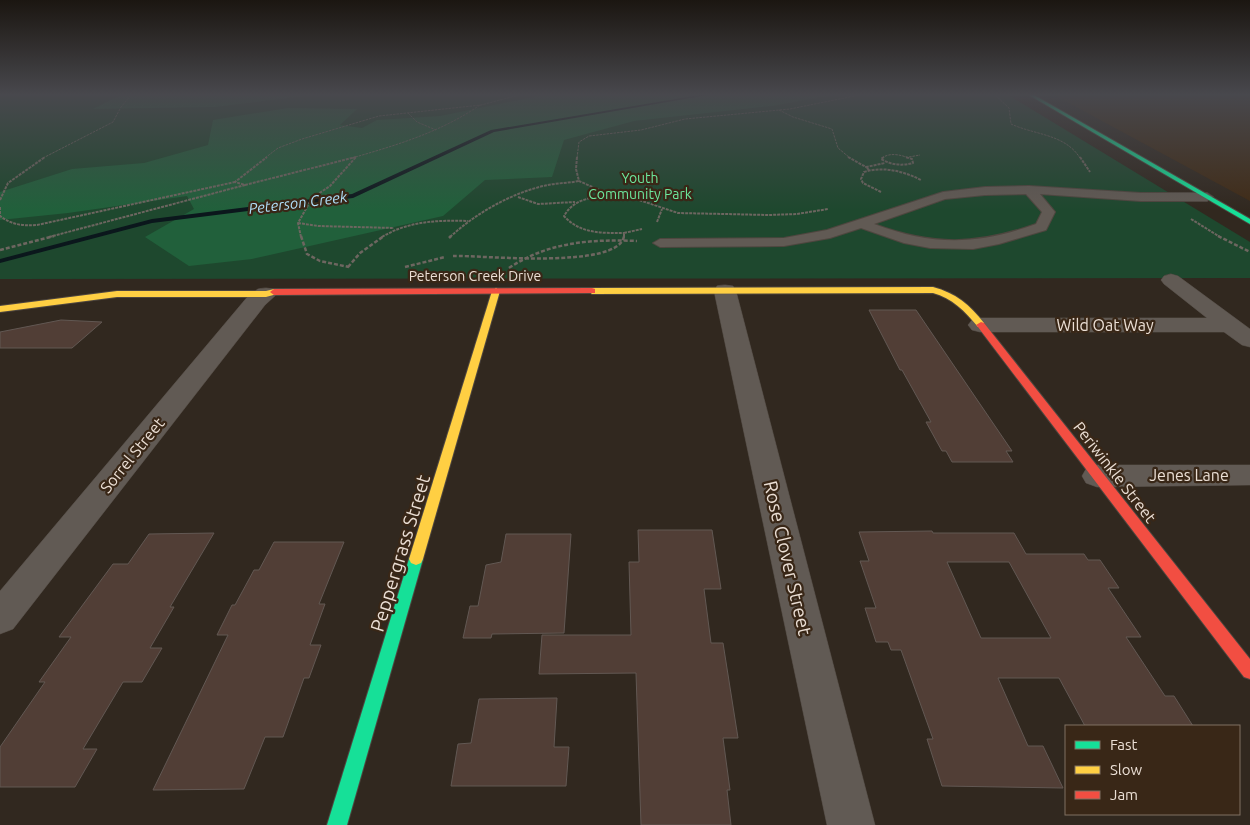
<svg xmlns="http://www.w3.org/2000/svg" width="1250" height="825" font-family="Ubuntu,sans-serif">
  <style>
    .built { fill: #402b16 }
    .green { fill: #1e482e }
    .forest { fill: #21603b }
    .lines { fill: none; stroke-linecap: round; stroke-linejoin: round }
    .stream { fill: #0b171c; fill-rule: evenodd }
    .building { fill: #513e36; stroke: #625853; fill-rule: evenodd }
    .lane-casing { stroke: #4e463f; stroke-width: 2 }
    .street-casing { stroke: #4e463f; stroke-width: 1 }
    .fast-casing { stroke: #4e463f; stroke-width: 2 }
    .slow-casing { stroke: #4e463f; stroke-width: 2 }
    .jam-casing { stroke: #4e463f; stroke-width: 2 }
    .path-far2 { stroke: #6d6660; stroke-width: 1; stroke-dasharray: 2.5 1; stroke-linecap: butt }
    .path-far1 { stroke: #6d6660; stroke-width: 2; stroke-dasharray: 3 1; stroke-linecap: butt }
    .path { stroke: #6d6660; stroke-width: 2.5; stroke-dasharray: 4 2; stroke-linecap: butt }
    .lane { fill: #615a54; fill-rule: evenodd }
    .street { fill: #615a54; fill-rule: evenodd }
    .fast { fill: #16e098; fill-rule: evenodd }
    .slow { fill: #ffcf43; fill-rule: evenodd }
    .jam { fill: #f24e42; fill-rule: evenodd }
    .labels { text-anchor: middle; stroke-width: 4.5; stroke-linejoin: round; paint-order: stroke }
    .far-park-label { font-size: 14px; fill: #6ce89d; stroke: #392717 }
    .far-street-label { font-size: 14px; fill: #ebdfd5; stroke: #392717 }
    .far-water-label { font-size: 15px; font-style: italic; fill: #afdff9; stroke: #392717 }
    .street-label { font-size: 16px; fill: #ebdfd5; stroke: #392717 }
    .near-street-label { font-size: 19px; fill: #ebdfd5; stroke: #392717 }
  </style>
  <rect width="100%" height="100%" fill="#31281f"/>
  <polygon class="built" points="1054,95 1250,95 1250,201"/>
  <polygon class="green" points="0,95 1008,95 1250,242 1250,278 0,279"/>
  <g class="forest">
    <polygon points="121,95 312,95 215,107 93,109"/>
    <polygon points="543,95 833,95 772,106 634,121 564,140 552,177 485,180 443,216 252,259 189,266 145,237 194,209 187,196 68,213 0,220 0,192 72,169 144,163 208,145 213,120 288,108 357,109 340,125 362,128 377,120 440,116"/>
  </g>
  <g class="lines">
    <polygon class="stream" points="699,95 708,95 494,132 353,198 152,223 0,263 0,259 152,219 352,194 491,130"/>
  </g>
  <g class="building">
    <polygon points="869,310 916,310 1012,451 1006,451 1013,462 952,462 946,451 942,451 926,422 931,422 902,370 900,370"/>
    <polygon points="61,320 102,322 72,348 0,348 0,332"/>
    <polygon points="638,530 712,530 721,589 704,589 711,643 723,643 738,738 723,738 730,790 727,790 731,825 641,825 636,673 539,674 542,635 631,635 629,562 639,562"/>
    <path d="M 932,531 L 933,533 L 1014,533 L 1026,554 L 1084,554 L 1088,560 L 1100,560 L 1119,588 L 1108,588 L 1141,637 L 1126,637 L 1165,696 L 1174,696 L 1193,726 L 1085,726 L 1059,678 L 998,678 L 1028,746 L 1043,746 L 1063,788 L 942,786 L 927,739 L 933,739 L 901,650 L 891,650 L 888,642 L 876,642 L 865,608 L 876,608 L 860,561 L 869,561 L 859,532 ZM 947,562 L 1009,562 L 1051,638 L 981,638 Z"/>
    <polygon points="214,533 170,607 174,607 150,648 162,648 142,682 123,682 83,749 97,749 75,787 0,787 0,747 45,682 39,682 71,637 59,637 113,564 128,564 149,534"/>
    <polygon points="506,534 571,534 564,633 492,634 491,638 463,638 470,606 478,606 486,565 501,562"/>
    <polygon points="274,542 344,542 319,604 325,604 310,645 321,645 309,678 304,678 283,737 265,737 244,789 153,790 228,635 217,635 232,605 235,605 254,570 259,570"/>
    <polygon points="557,698 554,747 569,747 566,786 451,786 458,744 471,743 479,699"/>
  </g>
  <g class="lines">
    <g class="lane-casing">
      <path id="lane" d="M 1029,186 L 1141,193 L 1207,193 L 1213,197 L 1207,201 L 1141,201 L 1040,194 L 1055,212 L 1046,230 L 999,244 L 973,249 L 930,248 L 904,243 L 861,228 L 830,238 L 784,246 L 660,247 L 653,243 L 660,239 L 784,238 L 827,230 L 943,192 L 985,187 ZM 1026,194 L 1042,212 L 1036,224 C 977,245 933,246 874,224 L 945,199 L 985,195 Z"/>
    </g>
    <g class="street-casing">
      <g id="street">
        <polygon points="1171,274 1178,276 1250,329 1250,347 1242,345 1224,332 980,332 972,330 968,325 972,320 980,318 1207,318 1164,284 1161,280 1164,276"/>
        <polygon points="725,285 733,286 736,291 875,825 827,825 714,291 717,286"/>
        <polygon points="266,288 274,289 277,294 265,305 13,629 0,634 0,591 249,295 258,289"/>
        <polygon points="1097,465 1250,465 1250,485 1097,487 1086,483 1082,476 1086,469"/>
      </g>
    </g>
    <g class="fast-casing">
      <g id="fast">
        <polygon points="1029,95 1034,95 1250,219 1250,224"/>
        <polygon points="416,553 421,555 423,559 347,825 327,825 409,559 411,555"/>
      </g>
    </g>
    <g class="slow-casing">
      <g id="slow">
        <path d="M 933,287 C 956,293 970,305 984,323 L 984,327 L 978,327 C 965,311 952,298 933,293 L 592,294 L 588,291 L 592,288 Z"/>
        <polygon points="496,288 500,291 423,559 421,563 416,565 411,563 409,559 492,291"/>
        <polygon points="274,289 277,290 277,294 266,297 117,297 0,312 0,306 117,291 266,291"/>
      </g>
    </g>
    <g class="jam-casing">
      <g id="jam">
        <polygon points="592,288 595,289 595,293 274,295 270,292 274,289"/>
        <polygon points="981,322 984,323 1250,659 1250,679 1244,677 978,327 976,325"/>
      </g>
    </g>
    <g class="path-far2">
      <path d="M 995,95 L 1009,108 L 1011,124 C 1035,135 1065,134 1080,158"/>
      <polyline points="779,110 793,117 832,129 838,148 850,158"/>
      <polyline points="408,113 417,122 436,130"/>
      <polyline points="909,157 920,155"/>
      <polyline points="43,158 113,122 121,107 131,95"/>
      <polyline points="265,158 278,148 302,139 379,116 481,105 519,95"/>
      <path d="M 352,158 C 397,145 441,132 480,105"/>
      <polyline points="577,158 579,142 589,136 641,130 685,119 790,109 859,95"/>
      <path d="M 882,158 C 890,152 901,155 909,158"/>
    </g>
    <g class="path-far1">
      <polyline points="577,157 576,169 579,181 606,193 636,199 678,213 769,215 797,214 828,209"/>
      <polyline points="848,157 866,167"/>
      <path d="M 884,157 L 881,159 C 891,165 902,166 913,163 L 912,159 L 905,157"/>
      <polyline points="1080,157 1090,172"/>
      <polyline points="869,170 866,167 885,163"/>
      <polyline points="245,185 356,157"/>
      <path d="M 881,192 L 863,183 L 861,179 L 864,172 C 883,166 903,171 921,180"/>
      <path d="M 614,196 C 594,197 575,197 564,216 C 580,234 602,233 624,233"/>
      <polyline points="518,197 538,204 575,202"/>
      <polyline points="0,200 8,183 45,157"/>
      <path d="M 0,207 L 0,216 C 12,225 23,226 37,225 L 235,182"/>
      <polyline points="1191,219 1220,237"/>
      <polyline points="657,222 662,209"/>
      <polyline points="298,223 318,226 394,228"/>
      <polyline points="49,237 245,185 235,182 267,157"/>
      <polyline points="301,237 298,223 312,198 330,186 356,157"/>
      <path d="M 382,237 C 408,221 438,220 468,221"/>
      <path d="M 450,237 C 476,213 513,192 548,185 C 558,183 569,183 579,181"/>
      <polyline points="624,237 624,233 642,229"/>
    </g>
    <g class="path">
      <polyline points="301,236 307,254 320,261 349,267"/>
      <polyline points="1218,236 1250,252"/>
      <polyline points="449,238 451,236"/>
      <polyline points="0,250 54,236"/>
      <path d="M 453,256 C 481,255 619,270 624,236"/>
      <polyline points="348,267 360,253 384,236"/>
      <polyline points="405,267 445,257"/>
      <path d="M 509,268 C 548,242 591,239 637,241"/>
    </g>
    <use href="#lane" class="lane"/>
    <use href="#street" class="street"/>
    <use href="#fast" class="fast"/>
    <use href="#slow" class="slow"/>
    <use href="#jam" class="jam"/>
  </g>
  <linearGradient id="sky" x2="0" y2="1"><stop stop-color="#1b1611"/><stop offset="0.45" stop-color="#48484d"/><stop offset="1" stop-color="#48484d" stop-opacity="0"/></linearGradient>
  <rect width="1250" height="210" fill="url(#sky)"/>
  <g class="labels">
    <g class="far-park-label">
      <text x="640" y="183">Youth<tspan x="640" dy="16">Community Park</tspan></text>
    </g>
    <g class="far-street-label">
      <text x="475" y="281">Peterson Creek Drive</text>
    </g>
    <g class="far-water-label">
      <text transform="translate(298 203) rotate(-7)" y="5">Peterson Creek</text>
    </g>
    <g class="street-label">
      <text x="1105" y="331">Wild Oat Way</text>
      <text transform="translate(132 455) rotate(-51)" y="6">Sorrel Street</text>
      <text transform="translate(1115 472) rotate(52)" y="6">Periwinkle Street</text>
      <text x="1189" y="481">Jenes Lane</text>
    </g>
    <g class="near-street-label">
      <text transform="translate(400 553) rotate(-73)" y="7">Peppergrass Street</text>
      <text transform="translate(788 558) rotate(77)" y="7">Rose Clover Street</text>
    </g>
  </g>
  <rect x="1065" y="725" width="175" height="90" fill="#392717" stroke="#807163"/>
  <rect x="1075" y="741" width="25" height="8" fill="#16e098" stroke="#807163"/>
  <text x="1110" y="750" font-size="15" fill="#ebdfd5">Fast</text>
  <rect x="1075" y="766" width="25" height="8" fill="#ffcf43" stroke="#807163"/>
  <text x="1110" y="775" font-size="15" fill="#ebdfd5">Slow</text>
  <rect x="1075" y="791" width="25" height="8" fill="#f24e42" stroke="#807163"/>
  <text x="1110" y="800" font-size="15" fill="#ebdfd5">Jam</text>
</svg>
